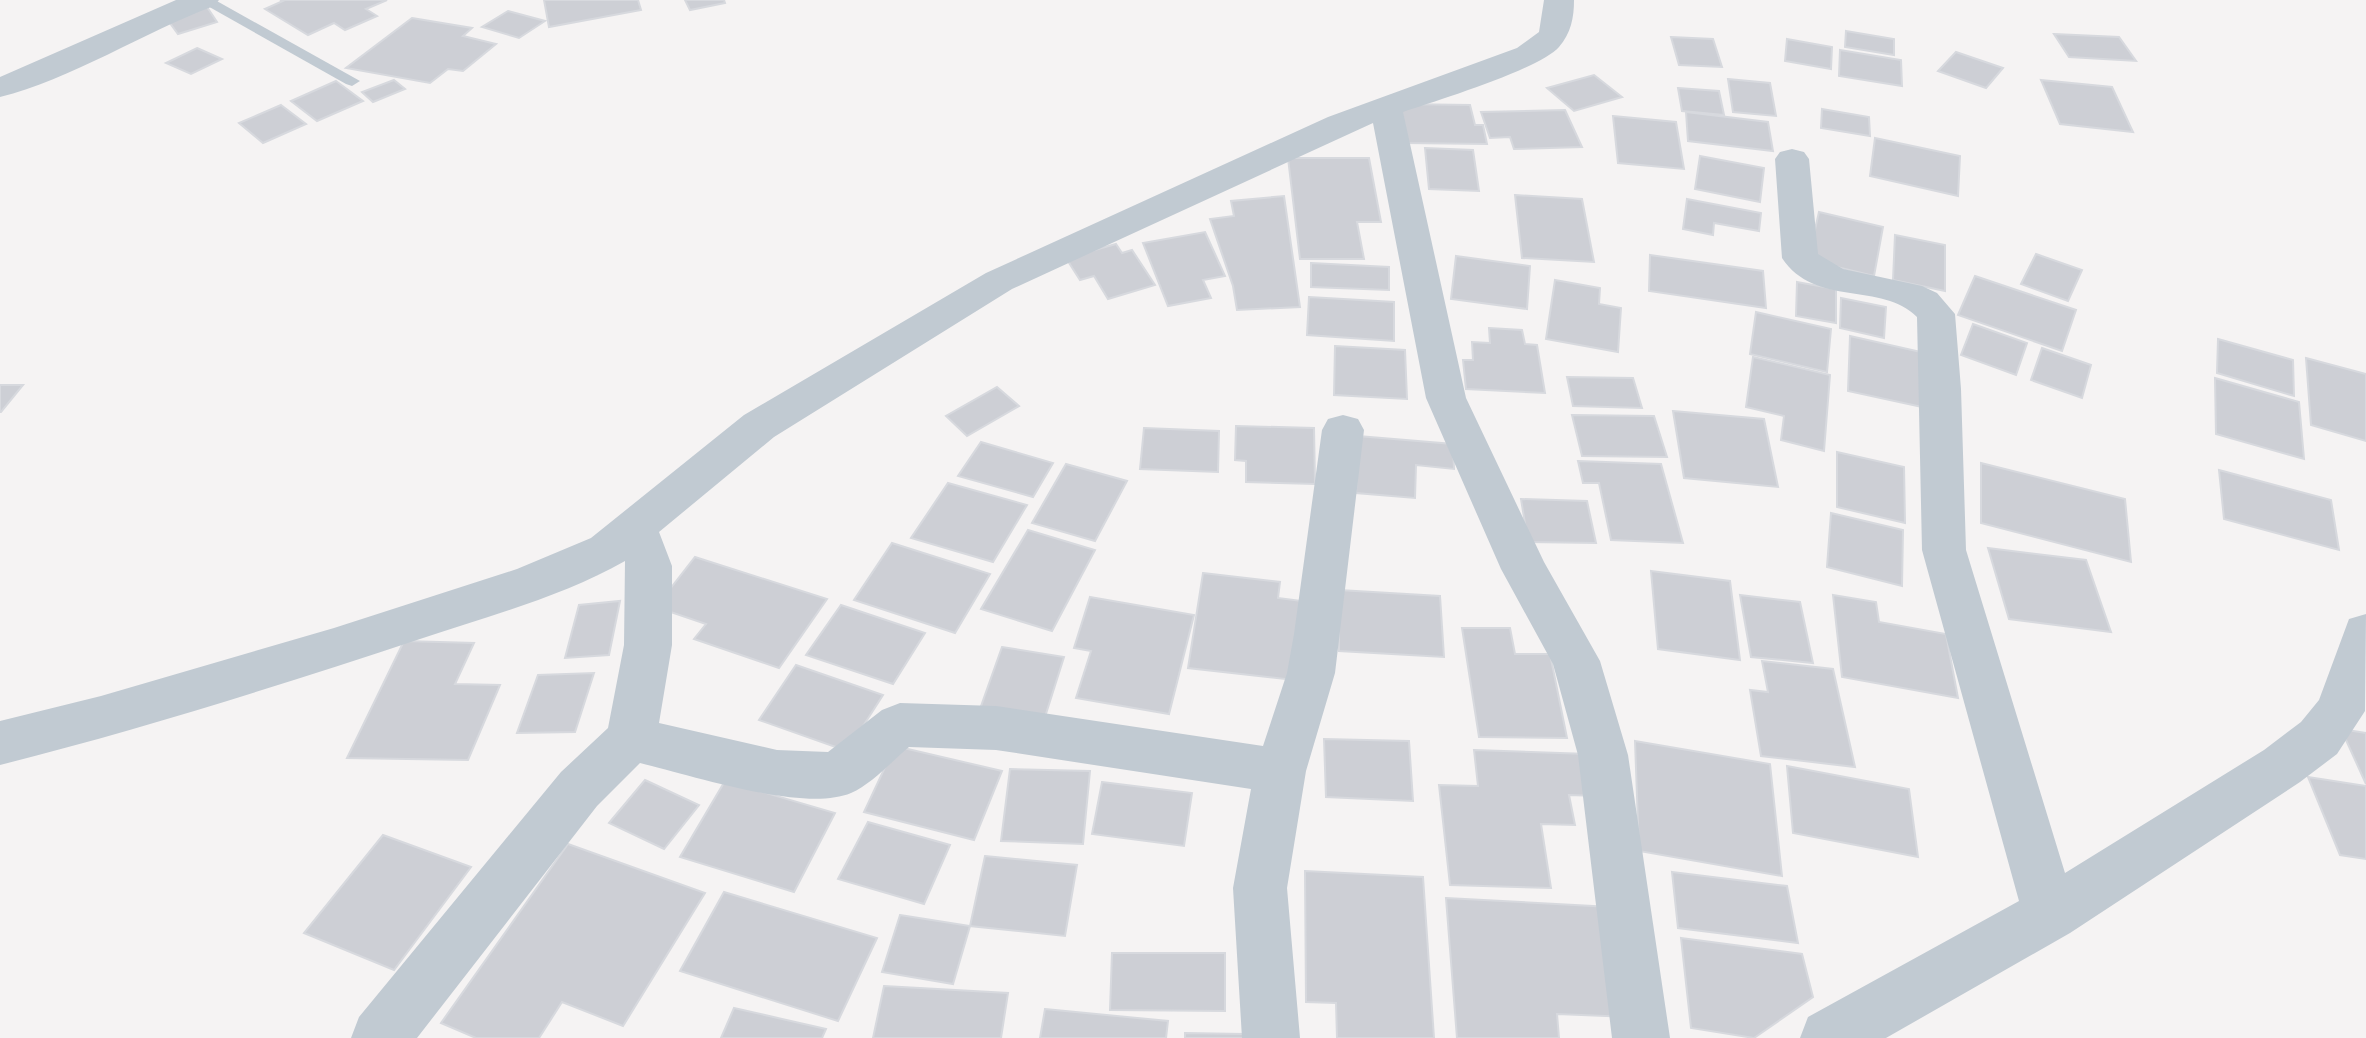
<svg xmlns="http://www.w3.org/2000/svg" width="2366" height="1038" font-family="Signika,sans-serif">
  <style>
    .building { fill: #cdcfd5; stroke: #d7d9de; stroke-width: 2 }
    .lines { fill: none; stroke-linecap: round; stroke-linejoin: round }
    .service { fill: #c1cad2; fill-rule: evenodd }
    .minor { fill: #c1cad2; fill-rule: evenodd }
  </style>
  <rect width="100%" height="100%" fill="#f5f3f3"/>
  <g class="building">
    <polygon points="280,0 387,0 366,9 377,16 345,30 334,23 308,35 265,9 283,1"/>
    <polygon points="544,0 638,0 641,10 549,27"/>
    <polygon points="685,0 724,0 725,3 690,10"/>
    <polygon points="207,7 217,22 178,34 167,19"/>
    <polygon points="508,11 545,21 519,38 482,27"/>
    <polygon points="412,18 472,28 463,36 496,44 463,71 448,69 430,83 346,68"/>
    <polygon points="1846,31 1894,39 1894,55 1845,47"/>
    <polygon points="2054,34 2119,37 2136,61 2069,57"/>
    <polygon points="1671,37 1713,39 1722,67 1679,65"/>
    <polygon points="1787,39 1832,47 1831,69 1785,61"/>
    <polygon points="197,48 222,59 191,74 166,63"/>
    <polygon points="1840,50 1901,60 1902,86 1839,76"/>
    <polygon points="1956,52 2003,68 1986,88 1938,71"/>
    <polygon points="1594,75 1622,97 1574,111 1547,88"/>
    <polygon points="1728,79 1770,83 1776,116 1733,112"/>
    <polygon points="394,80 405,89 373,102 362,92"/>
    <polygon points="2041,80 2112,87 2133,132 2060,124"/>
    <polygon points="336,81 363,101 317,121 291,101"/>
    <polygon points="1678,88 1719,91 1724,115 1682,111"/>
    <polygon points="1399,104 1470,105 1475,125 1483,125 1487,144 1405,143"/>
    <polygon points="281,105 306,124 263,143 239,123"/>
    <polygon points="1822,109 1869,117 1870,136 1821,128"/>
    <polygon points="1565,110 1582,147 1514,149 1510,137 1490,138 1481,112"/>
    <polygon points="1686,112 1768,122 1773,151 1688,141"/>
    <polygon points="1613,116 1676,122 1684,169 1618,163"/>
    <polygon points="1875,138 1960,156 1958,196 1870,176"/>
    <polygon points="1425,148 1473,150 1479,191 1429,189"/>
    <polygon points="1700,156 1764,168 1760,202 1695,189"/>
    <polygon points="1288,158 1369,158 1381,222 1357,222 1364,259 1300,259"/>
    <polygon points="1515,195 1582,199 1594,262 1522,258"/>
    <polygon points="1284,196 1300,307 1237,310 1233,286 1210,219 1234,216 1231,201"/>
    <polygon points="1687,199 1761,213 1759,231 1714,223 1713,235 1683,229"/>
    <polygon points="1819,212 1883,227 1874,276 1808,260"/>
    <polygon points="1205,232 1225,276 1203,280 1211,298 1168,306 1143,243"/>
    <polygon points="1895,235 1945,245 1945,291 1893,280"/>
    <polygon points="1116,244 1122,253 1132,250 1155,285 1108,299 1094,276 1080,280 1066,258"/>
    <polygon points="2036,254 2082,270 2068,301 2021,284"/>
    <polygon points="1650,255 1763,271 1766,308 1649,291"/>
    <polygon points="1456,256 1530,266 1527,309 1451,299"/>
    <polygon points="1311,263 1389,267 1389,290 1311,287"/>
    <polygon points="1975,276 2076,310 2062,351 1958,315"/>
    <polygon points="1555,280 1600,288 1599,304 1621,308 1618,352 1546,339"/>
    <polygon points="1797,282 1836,289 1836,323 1796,316"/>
    <polygon points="1309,297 1394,302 1394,341 1307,335"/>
    <polygon points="1841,298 1886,307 1884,338 1840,328"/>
    <polygon points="1756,312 1831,329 1827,372 1750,354"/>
    <polygon points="1973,324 2027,343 2016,375 1961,355"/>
    <polygon points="1489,328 1522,330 1525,344 1537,345 1545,393 1466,389 1463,360 1473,360 1472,342 1490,343"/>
    <polygon points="1850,336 1921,352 1922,407 1848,391"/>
    <polygon points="2218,339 2293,360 2294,396 2217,373"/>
    <polygon points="1335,346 1405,350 1407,399 1334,395"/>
    <polygon points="2042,348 2091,365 2082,398 2031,380"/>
    <polygon points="1753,357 1830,375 1824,451 1781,440 1784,416 1746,407"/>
    <polygon points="2306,358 2366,374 2366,441 2311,425"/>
    <polygon points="1567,377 1633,378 1642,408 1573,406"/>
    <polygon points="2215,378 2299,402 2304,459 2216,434"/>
    <polygon points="0,385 23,385 1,412 0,412"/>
    <polygon points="997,387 1019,406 967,436 946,416"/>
    <polygon points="1673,411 1764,419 1778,487 1684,478"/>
    <polygon points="1572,415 1654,416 1667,457 1582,456"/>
    <polygon points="1236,426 1314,428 1315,484 1246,482 1246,461 1235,460"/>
    <polygon points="1144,428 1219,431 1218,472 1140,469"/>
    <polygon points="1358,436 1453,444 1454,469 1416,465 1415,498 1356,493"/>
    <polygon points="981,442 1053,463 1033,497 958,476"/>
    <polygon points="1837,452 1904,467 1905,523 1837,507"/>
    <polygon points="1578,461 1661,464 1683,543 1611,540 1599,483 1583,483"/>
    <polygon points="1981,463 2125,499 2131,562 1981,523"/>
    <polygon points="1066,464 1127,481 1095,541 1032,523"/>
    <polygon points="2219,470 2331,500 2339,550 2224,519"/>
    <polygon points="948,483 1027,505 993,562 911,538"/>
    <polygon points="1521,499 1587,501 1596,543 1528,542"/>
    <polygon points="1831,513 1903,530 1902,586 1827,567"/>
    <polygon points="1028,530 1095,550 1052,631 981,609"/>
    <polygon points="892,543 990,574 955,633 854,600"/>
    <polygon points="1988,548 2086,560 2111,632 2009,619"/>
    <polygon points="695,557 827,599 779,668 694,639 706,624 656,607"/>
    <polygon points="1651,571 1730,581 1740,660 1658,649"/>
    <polygon points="1203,573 1280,582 1278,598 1302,601 1294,680 1188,668"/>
    <polygon points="1339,590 1440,596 1444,657 1339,651"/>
    <polygon points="1740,595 1800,602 1813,663 1751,657"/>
    <polygon points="1833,595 1876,602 1879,622 1946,634 1958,698 1842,677"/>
    <polygon points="1090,597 1194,615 1169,714 1076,698 1091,651 1074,648"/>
    <polygon points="620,601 609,655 565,658 579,605"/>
    <polygon points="841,605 925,633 893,684 806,655"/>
    <polygon points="1462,628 1510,628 1515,654 1550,654 1567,738 1479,737"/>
    <polygon points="404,641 474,643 455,684 500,685 468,760 347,758"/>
    <polygon points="1002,647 1064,657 1044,720 980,709"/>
    <polygon points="1762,661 1833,669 1855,767 1761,756 1750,690 1768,692"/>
    <polygon points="796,665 883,695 847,751 759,720"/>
    <polygon points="594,673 575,732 517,733 538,675"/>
    <polygon points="2341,729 2366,733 2366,784"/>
    <polygon points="1324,739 1409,741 1413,801 1326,797"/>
    <polygon points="1635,741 1770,764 1782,876 1639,851"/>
    <polygon points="895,746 1002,771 974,840 864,812"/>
    <polygon points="1474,750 1588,754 1597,796 1569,795 1575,825 1541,824 1551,888 1450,885 1439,785 1478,786"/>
    <polygon points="1787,766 1909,789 1918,857 1793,833"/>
    <polygon points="1010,769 1090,771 1083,844 1001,841"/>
    <polygon points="2308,777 2366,786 2366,859 2340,855"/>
    <polygon points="645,780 699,805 664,849 609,823"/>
    <polygon points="725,781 835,813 794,892 680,857"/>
    <polygon points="1102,782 1192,793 1184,846 1092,834"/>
    <polygon points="868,822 950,845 924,904 838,879"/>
    <polygon points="383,835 471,867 394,970 304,933"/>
    <polygon points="568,844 705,893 623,1026 562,1002 539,1038 476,1038 441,1023"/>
    <polygon points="985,856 1077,865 1065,936 970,926"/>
    <polygon points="1305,871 1423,877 1434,1038 1337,1038 1336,1003 1306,1002"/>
    <polygon points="1672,872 1787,886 1798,943 1678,928"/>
    <polygon points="724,892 877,938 838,1021 680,971"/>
    <polygon points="1446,898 1611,907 1630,1017 1557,1014 1559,1038 1457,1038"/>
    <polygon points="900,915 970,926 953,984 882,972"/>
    <polygon points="1681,938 1802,954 1813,997 1754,1038 1691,1028"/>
    <polygon points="1112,953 1225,953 1225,1011 1110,1010"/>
    <polygon points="884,986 1008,993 1001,1038 873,1038"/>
    <polygon points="734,1008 826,1029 822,1038 721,1038"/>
    <polygon points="1045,1009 1168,1021 1166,1038 1040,1038"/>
    <polygon points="1185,1033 1244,1034 1244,1038 1185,1038"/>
  </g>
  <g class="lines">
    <polygon class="service" points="197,0 215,0 360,81 352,86 346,84"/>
    <g class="minor">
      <path d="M 176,0 L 219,0 L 214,6 C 144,32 70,80 0,97 L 0,77 Z"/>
      <path d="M 1544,0 L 1574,0 C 1574,18 1571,33 1559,47 C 1540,69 1436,101 1403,112 L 1466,398 L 1544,562 L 1600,661 L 1628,755 L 1670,1038 L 1612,1038 L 1578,755 L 1553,664 L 1501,569 L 1426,398 L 1373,123 L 1012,289 L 774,437 L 659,532 L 672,566 L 672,645 L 659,723 L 777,750 L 828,752 L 882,710 L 900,703 L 996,706 L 1263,746 L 1287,673 L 1294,634 L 1322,430 L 1328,419 L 1343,415 L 1358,419 L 1364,430 L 1335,673 L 1306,771 L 1287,888 L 1300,1038 L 1242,1038 L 1233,888 L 1251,789 L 996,750 L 909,747 C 892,761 872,784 851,793 C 804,813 691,775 640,763 L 597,806 L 417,1038 L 351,1038 L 359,1017 L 561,772 L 608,728 L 624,645 L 625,561 C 562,597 488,616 420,639 C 281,685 142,729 0,765 L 0,721 L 101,696 L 334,628 L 517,569 L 591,538 L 744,415 L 986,273 L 1328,117 L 1517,48 L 1539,32 Z"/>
      <path d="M 1792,149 L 1804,152 L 1809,159 L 1818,254 L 1843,269 L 1922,286 L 1937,293 L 1955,314 L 1961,389 L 1966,550 L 2065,873 L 2264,750 L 2301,722 L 2319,700 L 2349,619 L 2366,614 L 2365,711 L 2337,754 L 2300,782 L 2070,933 L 1886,1038 L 1800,1038 L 1808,1017 L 2019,901 L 1922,550 L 1917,317 C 1882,281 1815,308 1782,258 L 1775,159 L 1780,152 Z"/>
    </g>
  </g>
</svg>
